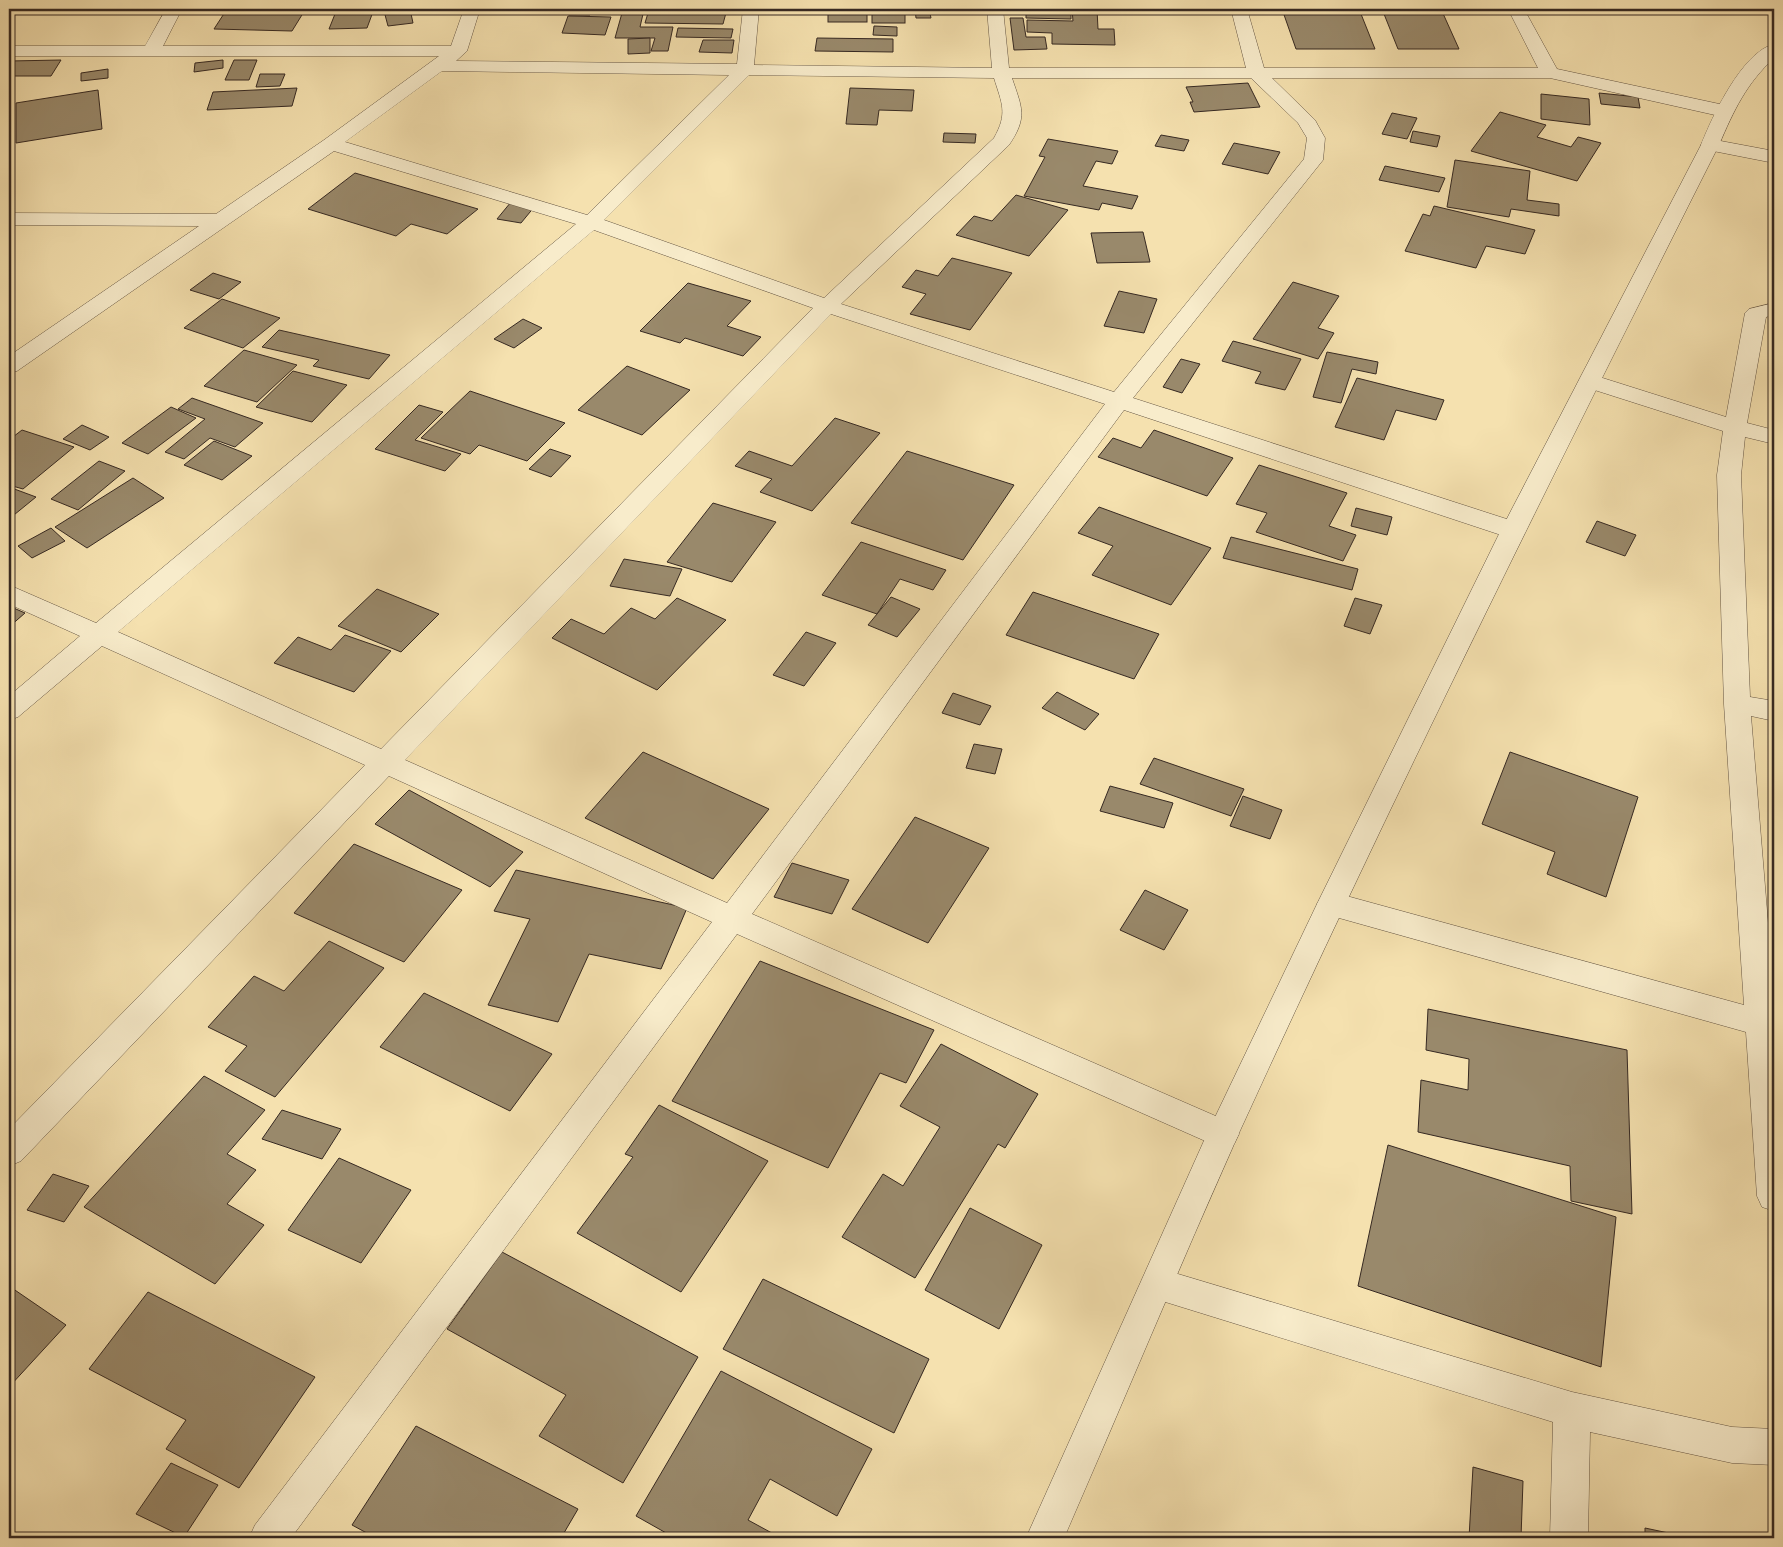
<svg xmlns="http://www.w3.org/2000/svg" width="1783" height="1547" font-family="'IM FELL Double Pica',serif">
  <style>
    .building { fill: #99896b; stroke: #362922 }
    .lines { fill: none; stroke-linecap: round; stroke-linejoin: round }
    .minor-casing { stroke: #665745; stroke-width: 1 }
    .tertiary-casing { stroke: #665745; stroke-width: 1 }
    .minor { fill: #f8eccb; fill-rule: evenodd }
    .tertiary { fill: #f8eccb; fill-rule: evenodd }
  </style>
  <rect width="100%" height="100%" fill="#f5e1af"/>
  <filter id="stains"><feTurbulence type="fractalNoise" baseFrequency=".004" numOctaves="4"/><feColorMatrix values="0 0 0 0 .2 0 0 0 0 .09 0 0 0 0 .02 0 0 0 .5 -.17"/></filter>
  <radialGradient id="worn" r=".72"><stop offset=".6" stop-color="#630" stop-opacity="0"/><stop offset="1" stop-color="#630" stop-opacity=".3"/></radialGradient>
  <g class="building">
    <polygon points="227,9 258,9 305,10 292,31 214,29"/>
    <polygon points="337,9 374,9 367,28 329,29"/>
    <polygon points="410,9 413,23 388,26 384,11"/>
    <polygon points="571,9 592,9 590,15 569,15"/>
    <polygon points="617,9 727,9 723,24 645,23 648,13 616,12"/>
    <rect x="828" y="9" width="39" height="13"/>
    <rect x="872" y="9" width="33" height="14"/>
    <polygon points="915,9 929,9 931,18 916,18"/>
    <polygon points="1026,9 1071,9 1071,19 1026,18"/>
    <polygon points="1072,9 1097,9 1098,29 1114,29 1115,45 1052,44 1052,33 1027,32 1027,20 1073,21"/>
    <polygon points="1282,9 1359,9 1375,49 1296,49"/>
    <polygon points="1382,9 1441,9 1459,49 1398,49"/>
    <polygon points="622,13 643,14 640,27 673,27 668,51 651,51 655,38 615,38"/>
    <polygon points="568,16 611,17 605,35 562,33"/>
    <polygon points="1010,18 1023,18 1026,37 1045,37 1047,49 1014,50"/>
    <polygon points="874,26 897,27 897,36 873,35"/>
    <polygon points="678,28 733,29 731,38 676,37"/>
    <polygon points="650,38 650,53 628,54 628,39"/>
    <polygon points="817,38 893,39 893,52 815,51"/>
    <polygon points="703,40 734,40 732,53 699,52"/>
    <polygon points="61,60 51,76 9,76 9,61"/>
    <polygon points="223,60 223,68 194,72 195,63"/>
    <polygon points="234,60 257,60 249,80 225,80"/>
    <polygon points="108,69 108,78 81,81 81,73"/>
    <polygon points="260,74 285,74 280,86 256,87"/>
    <polygon points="1248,83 1260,107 1194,112 1190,102 1193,102 1186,87"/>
    <polygon points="297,88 292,106 207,110 213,92"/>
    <polygon points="850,88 914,90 912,111 879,110 877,125 846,124"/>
    <polygon points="98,90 102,129 16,143 16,103"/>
    <polygon points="1599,93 1638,97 1640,108 1601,104"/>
    <polygon points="1541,94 1589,99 1590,125 1541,119"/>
    <polygon points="1500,112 1546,125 1537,137 1571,147 1578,137 1601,143 1577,181 1471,151"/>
    <polygon points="1392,113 1417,118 1407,139 1382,134"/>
    <polygon points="1413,131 1440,136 1437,147 1410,142"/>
    <polygon points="944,133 976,134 975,143 943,142"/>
    <polygon points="1161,135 1189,140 1184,151 1155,146"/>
    <polygon points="1048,139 1118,151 1112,164 1096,161 1083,186 1138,196 1132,209 1102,203 1099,210 1024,196 1045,157 1039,156"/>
    <polygon points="1234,143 1280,152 1268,174 1222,164"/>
    <polygon points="1455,160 1530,171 1527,200 1559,204 1559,216 1511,209 1509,217 1447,207"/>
    <polygon points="1385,166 1445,178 1439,192 1379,180"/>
    <polygon points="355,173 478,209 447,234 411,224 396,236 308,209"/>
    <polygon points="1016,195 1068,210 1029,256 956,235 974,216 992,221"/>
    <polygon points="511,202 535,206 521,223 497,219"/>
    <polygon points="1434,206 1535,230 1525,254 1486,246 1476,268 1405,251 1423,214 1430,216"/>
    <polygon points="1143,232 1150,262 1097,263 1091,233"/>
    <polygon points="952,258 1012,273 970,330 910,314 926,294 902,287 916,270 938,276"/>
    <polygon points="213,273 241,282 219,299 190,290"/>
    <polygon points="1293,282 1339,296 1318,328 1334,333 1318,359 1253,339"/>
    <polygon points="688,283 751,301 727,326 761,337 743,356 685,338 680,343 640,331"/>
    <polygon points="1119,291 1157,299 1144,333 1104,326"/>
    <polygon points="222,299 280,318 243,348 184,328"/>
    <polygon points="523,319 542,328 514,348 494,339"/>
    <polygon points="279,330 390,355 369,379 313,366 319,360 262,347"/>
    <polygon points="1233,341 1301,359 1285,390 1255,383 1261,372 1222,361"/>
    <polygon points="244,350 297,365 257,402 204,386"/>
    <polygon points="1327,352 1378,362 1376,374 1352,369 1341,403 1313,397"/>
    <polygon points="1181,359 1200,364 1182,393 1163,387"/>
    <polygon points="627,366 690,390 642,435 578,410"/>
    <polygon points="293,371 347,385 312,422 256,407"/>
    <polygon points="1357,378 1444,400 1436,420 1396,410 1384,440 1335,427"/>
    <polygon points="470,391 565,423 527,461 479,445 470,454 421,438"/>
    <polygon points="192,398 263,423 235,447 210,438 184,459 165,452 205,419 178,409"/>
    <polygon points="419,405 443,412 415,440 461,454 445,471 375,449"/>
    <polygon points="171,407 196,418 148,454 122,443"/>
    <polygon points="835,418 880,433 812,511 760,492 772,479 735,466 749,451 792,466"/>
    <polygon points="82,425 109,437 90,450 63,439"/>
    <polygon points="22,430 74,447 23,489 9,485 9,440"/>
    <polygon points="1154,430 1233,458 1207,496 1098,457 1113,438 1141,448"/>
    <polygon points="214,441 252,456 222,480 184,465"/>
    <polygon points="550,449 571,456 551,477 529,469"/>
    <polygon points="907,451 1014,485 963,560 851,523"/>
    <polygon points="99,461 125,471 78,510 51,499"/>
    <polygon points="1259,465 1347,493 1329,526 1356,535 1343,561 1256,532 1267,513 1236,504"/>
    <polygon points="133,478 164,498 87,548 55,527"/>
    <polygon points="9,487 36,497 9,519"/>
    <polygon points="713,503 776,522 732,582 667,562"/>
    <polygon points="1099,507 1211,548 1171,605 1092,575 1113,546 1078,533"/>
    <polygon points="1356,508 1392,517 1387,535 1351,526"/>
    <polygon points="1597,521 1636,535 1625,556 1586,542"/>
    <polygon points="51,528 65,541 32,558 18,546"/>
    <polygon points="1231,537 1358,569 1352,590 1223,558"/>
    <polygon points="861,542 946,570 933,590 900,579 877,614 822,595"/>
    <polygon points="624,559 682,569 670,596 610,586"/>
    <polygon points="377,589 439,614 401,652 338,626"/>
    <polygon points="1033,592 1159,634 1134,679 1006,635"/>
    <polygon points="891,597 920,609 897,637 868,625"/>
    <polygon points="677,598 726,620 657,690 552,638 571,619 604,634 631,608 655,619"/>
    <polygon points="1355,598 1382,605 1370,634 1344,626"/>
    <polygon points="9,606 25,613 9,627"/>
    <polygon points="806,632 836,643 804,686 773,675"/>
    <polygon points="345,635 391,651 354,692 274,663 298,637 331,650"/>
    <polygon points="1057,692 1099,714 1085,730 1042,708"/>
    <polygon points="953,693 991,706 980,725 942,713"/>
    <polygon points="974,744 1002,749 995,774 966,768"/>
    <polygon points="643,752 769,809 713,879 585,818"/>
    <polygon points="1510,752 1638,797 1606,897 1547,874 1555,852 1482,824"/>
    <polygon points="1154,758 1244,789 1231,816 1140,784"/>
    <polygon points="1110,786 1173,803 1164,828 1100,811"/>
    <polygon points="409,790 523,852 490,887 375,824"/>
    <polygon points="1243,796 1282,810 1270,839 1230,826"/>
    <polygon points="915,817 989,848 928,943 852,909"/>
    <polygon points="354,844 462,890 404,962 294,913"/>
    <polygon points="792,863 849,880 832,914 774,897"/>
    <polygon points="516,870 687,908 661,969 589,954 558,1022 488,1005 530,919 494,911"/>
    <polygon points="1145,890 1188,910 1164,950 1120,930"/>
    <polygon points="329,941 384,968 275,1097 225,1071 247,1046 208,1027 254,976 284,991"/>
    <polygon points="760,961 934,1030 906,1083 880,1073 828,1168 672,1101"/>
    <polygon points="424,993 552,1054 510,1111 380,1047"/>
    <polygon points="1428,1009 1627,1050 1632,1214 1571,1201 1570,1166 1418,1132 1421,1080 1468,1090 1469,1059 1426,1050"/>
    <polygon points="941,1044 1038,1094 1005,1148 998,1144 915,1278 842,1237 883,1174 903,1186 940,1127 900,1106"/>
    <polygon points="204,1076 265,1110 227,1154 256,1170 227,1204 264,1225 215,1284 84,1207"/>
    <polygon points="659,1105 768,1161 681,1292 577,1233 633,1157 625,1154"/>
    <polygon points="282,1110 341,1129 322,1159 262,1139"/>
    <polygon points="1388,1145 1616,1217 1601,1367 1358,1286"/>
    <polygon points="339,1158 411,1190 361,1263 288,1230"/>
    <polygon points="53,1174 89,1186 64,1222 27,1210"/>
    <polygon points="970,1208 1042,1245 999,1329 925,1290"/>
    <polygon points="502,1252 698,1357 623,1483 539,1436 566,1395 447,1329"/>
    <polygon points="763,1279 929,1359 894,1433 723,1349"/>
    <polygon points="9,1286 66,1325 9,1387"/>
    <polygon points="148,1292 315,1377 239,1488 166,1449 186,1420 89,1369"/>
    <polygon points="721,1371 872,1449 837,1516 770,1479 748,1520 781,1538 675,1538 636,1516"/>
    <polygon points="416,1426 578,1509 561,1538 376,1538 352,1525"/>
    <polygon points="171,1463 218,1485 184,1537 136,1514"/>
    <polygon points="1473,1467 1523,1481 1521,1538 1469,1538"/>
    <polygon points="1645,1528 1692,1538 1645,1538"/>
  </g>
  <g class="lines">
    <g class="minor-casing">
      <g id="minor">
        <path d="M 166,9 L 182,9 L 163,46 L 451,46 L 464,9 L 480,9 L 467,51 L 456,61 L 737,64 L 743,9 L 759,9 L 754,65 L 992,68 L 987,9 L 1003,9 L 1009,68 L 1246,68 L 1231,9 L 1247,9 L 1264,68 L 1538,68 L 1508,9 L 1524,9 L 1557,69 L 1724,105 L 1731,107 L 1733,111 L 1731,115 L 1724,117 L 1550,78 L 1272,78 L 1315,120 L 1325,138 L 1323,160 L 1133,398 L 1522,524 L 1525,530 L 1522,536 L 1513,538 L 1504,536 L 1124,410 L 752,914 L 1234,1124 L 1239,1134 L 1234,1144 L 1223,1148 L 1212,1144 L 737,934 L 291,1538 L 249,1538 L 255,1525 L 712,922 L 389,776 L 21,1161 L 9,1166 L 9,1129 L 365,765 L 102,646 L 18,717 L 9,720 L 9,696 L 80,636 L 9,604 L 9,585 L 96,623 L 576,224 L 334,151 L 17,371 L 9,373 L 9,356 L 199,226 L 9,225 L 9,213 L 216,214 L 324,140 L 439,56 L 9,56 L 9,46 L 145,46 ZM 442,71 L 729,75 L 587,215 L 345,142 ZM 749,75 L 994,78 C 1002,104 1008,113 994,138 L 824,298 L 604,220 ZM 1012,78 L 1251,78 L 1298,123 L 1307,138 L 1304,159 L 1114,392 L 841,304 L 1009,145 C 1028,117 1022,108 1012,78 ZM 594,230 L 813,308 L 381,749 L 118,632 ZM 831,314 L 1105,404 L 727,903 L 405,760 Z"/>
        <polygon points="1710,139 1774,151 1774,163 1703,149 1701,145 1703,141"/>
        <polygon points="1774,303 1774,315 1766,317 1747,423 1774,430 1774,444 1745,437 1741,475 1750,697 1774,701 1774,721 1751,716 1774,996 1774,1211 1762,1207 1757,1196 1746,1032 1332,916 1322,912 1317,904 1322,896 1332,892 1744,1005 1724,704 1717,475 1723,431 1582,386 1579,381 1582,376 1590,374 1726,417 1745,313 1749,309"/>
        <polygon points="1158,1268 1572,1392 1732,1427 1774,1429 1774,1465 1732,1463 1590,1432 1588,1538 1550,1538 1553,1422 1146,1296 1141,1284 1146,1272"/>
      </g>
    </g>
    <g class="tertiary-casing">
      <path id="tertiary" d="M 1774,44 L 1774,58 C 1746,84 1734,110 1719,145 C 1554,472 1391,800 1239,1133 C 1179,1267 1123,1403 1064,1538 L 1026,1538 L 1207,1134 L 1317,904 L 1501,530 L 1701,145 C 1712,117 1742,52 1774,44 Z"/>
    </g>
    <use href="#minor" class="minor"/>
    <use href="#tertiary" class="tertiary"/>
  </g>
  <rect width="1783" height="1547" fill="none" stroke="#f5e1af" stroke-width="30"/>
  <rect x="10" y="10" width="1763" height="1527" fill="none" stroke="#362922" stroke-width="2.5"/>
  <rect x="15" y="15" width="1753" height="1517" fill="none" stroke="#362922"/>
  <rect width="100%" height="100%" filter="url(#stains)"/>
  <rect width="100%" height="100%" fill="url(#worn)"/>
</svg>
